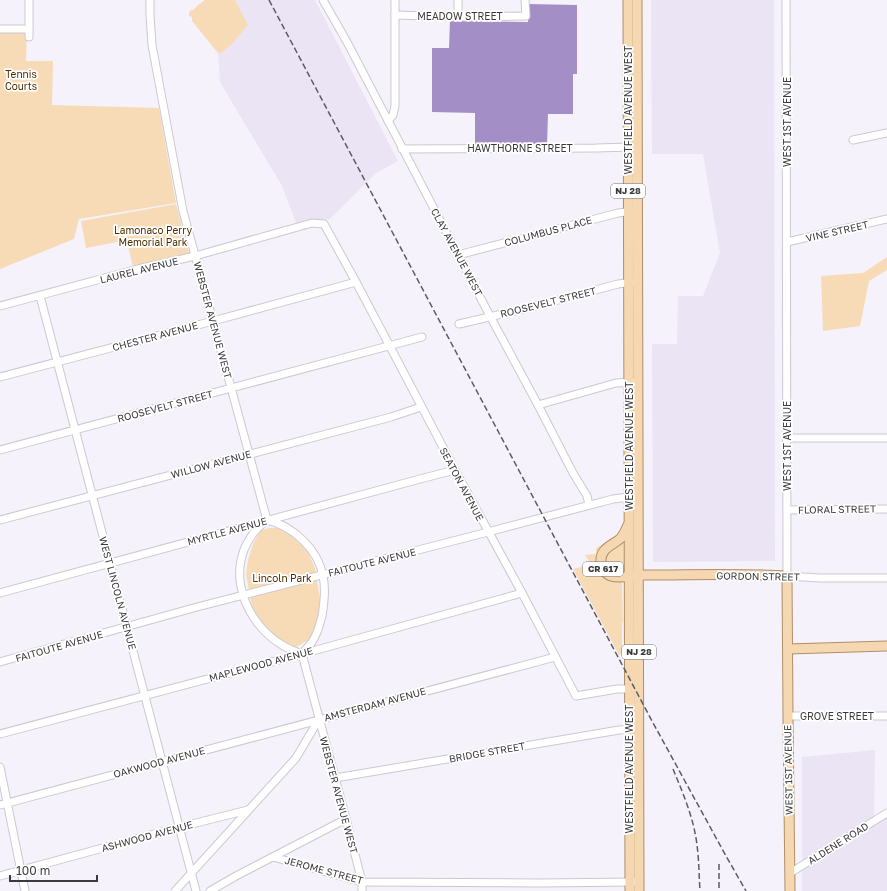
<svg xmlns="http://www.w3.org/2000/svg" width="887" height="891" font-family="'Golos Text',sans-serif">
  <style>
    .built { fill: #eae4f5 }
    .green { fill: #f7dbb7 }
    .water { fill: #a48ec6 }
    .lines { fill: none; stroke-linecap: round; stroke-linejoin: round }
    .minor-casing { stroke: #cbc8d1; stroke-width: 9 }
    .major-casing { stroke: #af8f67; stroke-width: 11 }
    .minor { stroke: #fff; stroke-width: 7 }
    .major { stroke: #f5d7b2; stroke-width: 9 }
    .rail { stroke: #5e5c60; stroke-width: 1.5; stroke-dasharray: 6 3; stroke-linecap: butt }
    .labels { text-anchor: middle; stroke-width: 3.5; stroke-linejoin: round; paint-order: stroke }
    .shield { fill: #fff; stroke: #757476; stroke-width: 1 }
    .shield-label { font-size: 9px; font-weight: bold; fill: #3a393c }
    .street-label { font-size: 10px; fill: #3a393c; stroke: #fff }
    .park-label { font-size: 10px; fill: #4b2f01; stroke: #fff }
  </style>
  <rect width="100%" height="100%" fill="#f5f2fb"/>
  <g class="built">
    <polygon points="235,0 315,0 398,161 376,173 330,219 296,223 282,186 220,82 218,53 221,53 232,44 248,25"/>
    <polygon points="651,0 774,0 775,561 653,562 652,344 677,344 678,296 703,296 720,253 703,154 652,154"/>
    <polygon points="875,750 874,819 887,812 887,891 802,891 802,757"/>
  </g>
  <g class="green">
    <polygon points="205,0 235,0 248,25 232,44 221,53 218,53 192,21 192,17 189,16 189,13 191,10 193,10 197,6"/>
    <polygon points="0,28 27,28 26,61 53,61 52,105 159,108 176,203 79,219 74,239 0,269"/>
    <polygon points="176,204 189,253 133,268 127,240 86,248 81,221"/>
    <polygon points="887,257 887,270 869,281 860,326 823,331 821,276 863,273"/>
    <polygon points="269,528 277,528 293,537 307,550 315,568 321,605 319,618 315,630 308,640 300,645 295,647 287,646 267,630 258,617 252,606 246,574 248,560 253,544 258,535 262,530"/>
    <path d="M 623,542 L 624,543 L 624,573 C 613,574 606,572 605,560 C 605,557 604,557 606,554 C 610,549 618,545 623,542 Z"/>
    <path d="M 604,544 C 588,562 598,582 622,582 L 623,623 L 622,622 L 622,653 L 619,655 L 573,569 L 590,565 L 590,563 L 585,555 L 596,554 L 596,548 Z"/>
  </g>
  <polygon class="water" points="529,4 577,5 577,74 573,74 573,114 548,114 547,145 475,144 475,113 432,112 432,48 449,48 450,21 528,22"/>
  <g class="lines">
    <g class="minor-casing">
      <g id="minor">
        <polyline points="29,0 29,37"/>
        <polyline points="150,0 150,15 152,45 183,211 267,520"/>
        <polyline points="323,0 347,42 490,316 538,405 573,473 587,496 589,505"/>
        <polyline points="786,0 787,576 820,578 887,578"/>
        <polyline points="395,15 458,17 526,16 525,0"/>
        <polyline points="458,17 458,0"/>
        <polyline points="0,29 29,29"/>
        <polyline points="388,121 393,115 395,106 395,0"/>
        <polyline points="853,140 887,133"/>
        <polyline points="402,149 596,148 632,147"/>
        <polyline points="787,242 887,219"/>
        <polyline points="458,255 618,213 634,211"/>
        <polyline points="40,296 196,891"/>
        <polyline points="0,306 138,269 195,256 312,223 324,224 356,282 455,470 522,593 576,696 617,689 629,689"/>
        <polyline points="459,324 528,308 618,284 634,282"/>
        <polyline points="0,377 213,321 356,282"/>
        <polyline points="538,405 616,383 634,382"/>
        <polyline points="787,438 887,438"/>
        <polyline points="0,450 422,337"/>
        <polyline points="787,510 887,509"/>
        <polyline points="0,520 391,417 421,407"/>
        <path d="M 267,520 C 293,526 318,549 323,576 C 326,589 324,604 322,616 C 320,624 317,635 312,642 C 309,646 305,650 302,654 C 295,651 288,649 282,645 C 238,618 221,555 267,520 Z"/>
        <polyline points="0,593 420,479 455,470"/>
        <polyline points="302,654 346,819 362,882 362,891"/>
        <polyline points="0,662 197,607 488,532 613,499 629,497 634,500"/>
        <polyline points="788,716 887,716"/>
        <polyline points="0,734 302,654 522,593"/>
        <polyline points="0,767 25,891"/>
        <polyline points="335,778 619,730 635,729"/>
        <polyline points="0,805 555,657"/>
        <polyline points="273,857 362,882 539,883 635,882"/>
        <polyline points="790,873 887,813"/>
        <polyline points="0,876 180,827 248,810"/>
        <polyline points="175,891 296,758 319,719"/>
        <polyline points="210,891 236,876 346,819"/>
      </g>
    </g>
    <g class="major-casing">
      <g id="major">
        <polyline points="628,0 630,891"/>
        <polyline points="637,0 639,891"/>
        <path d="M 628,525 C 626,530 624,534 621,538 C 612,546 600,548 601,562 C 601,568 605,574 611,576 C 620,579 634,575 644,575 C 692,575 740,573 787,576 L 788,716 L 790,891"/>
        <polyline points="788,649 887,646"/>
      </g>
    </g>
    <use href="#minor" class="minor"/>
    <use href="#major" class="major"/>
    <g class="rail">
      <polyline points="269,0 652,721 726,856 746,891"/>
      <path d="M 673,769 C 683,793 694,819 697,845 C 699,860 699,876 700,891"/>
      <polyline points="719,864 719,891"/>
    </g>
  </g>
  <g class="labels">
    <g class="shield">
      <rect x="611" y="184" width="34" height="14" rx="3"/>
      <rect x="583" y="562" width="40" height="14" rx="3"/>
      <rect x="622" y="645" width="34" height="14" rx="3"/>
    </g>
    <g class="shield-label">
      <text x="628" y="194">NJ 28</text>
      <text x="603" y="572">CR 617</text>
      <text x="639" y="655">NJ 28</text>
    </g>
    <g class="street-label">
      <text x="460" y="20">MEADOW STREET</text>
      <text transform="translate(628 110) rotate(-90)" y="4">WESTFIELD AVENUE WEST</text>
      <text transform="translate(787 122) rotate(-90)" y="4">WEST 1ST AVENUE</text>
      <text x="520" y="152">HAWTHORNE STREET</text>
      <text transform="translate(548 231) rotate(-15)" y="4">COLUMBUS PLACE</text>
      <text transform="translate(837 231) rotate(-13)" y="4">VINE STREET</text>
      <text transform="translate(457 252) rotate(62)" y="4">CLAY AVENUE WEST</text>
      <text transform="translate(139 270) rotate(-14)" y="4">LAUREL AVENUE</text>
      <text transform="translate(548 302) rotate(-14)" y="4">ROOSEVELT STREET</text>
      <text transform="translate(213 320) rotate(75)" y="4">WEBSTER AVENUE WEST</text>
      <text transform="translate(155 336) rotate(-15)" y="4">CHESTER AVENUE</text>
      <text transform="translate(165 406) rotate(-15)" y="4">ROOSEVELT STREET</text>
      <text transform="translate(629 446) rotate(-90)" y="4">WESTFIELD AVENUE WEST</text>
      <text transform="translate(787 446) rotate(-90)" y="4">WEST 1ST AVENUE</text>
      <text transform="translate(211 464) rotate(-15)" y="4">WILLOW AVENUE</text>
      <text transform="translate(462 484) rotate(62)" y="4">SEATON AVENUE</text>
      <text transform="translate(837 509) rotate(-1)" y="4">FLORAL STREET</text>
      <text transform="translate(227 531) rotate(-15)" y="4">MYRTLE AVENUE</text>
      <text transform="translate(372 562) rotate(-14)" y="4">FAITOUTE AVENUE</text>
      <text transform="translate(758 576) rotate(1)" y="4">GORDON STREET</text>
      <text transform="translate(118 593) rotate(75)" y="4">WEST LINCOLN AVENUE</text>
      <text transform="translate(59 646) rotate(-16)" y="4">FAITOUTE AVENUE</text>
      <text transform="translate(261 664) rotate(-15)" y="4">MAPLEWOOD AVENUE</text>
      <text transform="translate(375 704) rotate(-15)" y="4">AMSTERDAM AVENUE</text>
      <text x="837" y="720">GROVE STREET</text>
      <text transform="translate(487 752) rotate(-10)" y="4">BRIDGE STREET</text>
      <text transform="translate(159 762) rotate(-15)" y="4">OAKWOOD AVENUE</text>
      <text transform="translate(629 769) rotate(-90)" y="4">WESTFIELD AVENUE WEST</text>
      <text transform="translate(788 770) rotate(-91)" y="4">WEST 1ST AVENUE</text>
      <text transform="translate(339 795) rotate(75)" y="4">WEBSTER AVENUE WEST</text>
      <text transform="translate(147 836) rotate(-15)" y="4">ASHWOOD AVENUE</text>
      <text transform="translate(838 843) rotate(-32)" y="4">ALDENE ROAD</text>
      <text transform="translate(324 870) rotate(15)" y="4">JEROME STREET</text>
    </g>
    <g class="park-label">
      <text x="21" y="78">Tennis<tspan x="21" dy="12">Courts</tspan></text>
      <text x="153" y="234">Lamonaco Perry<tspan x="153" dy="12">Memorial Park</tspan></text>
      <text x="282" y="582">Lincoln Park</text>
    </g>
  </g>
  <path d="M10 875v6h87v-6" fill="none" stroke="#3a393c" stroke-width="2"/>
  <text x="16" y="875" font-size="12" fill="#3a393c" stroke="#ffffff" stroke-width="3" paint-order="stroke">100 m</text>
</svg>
